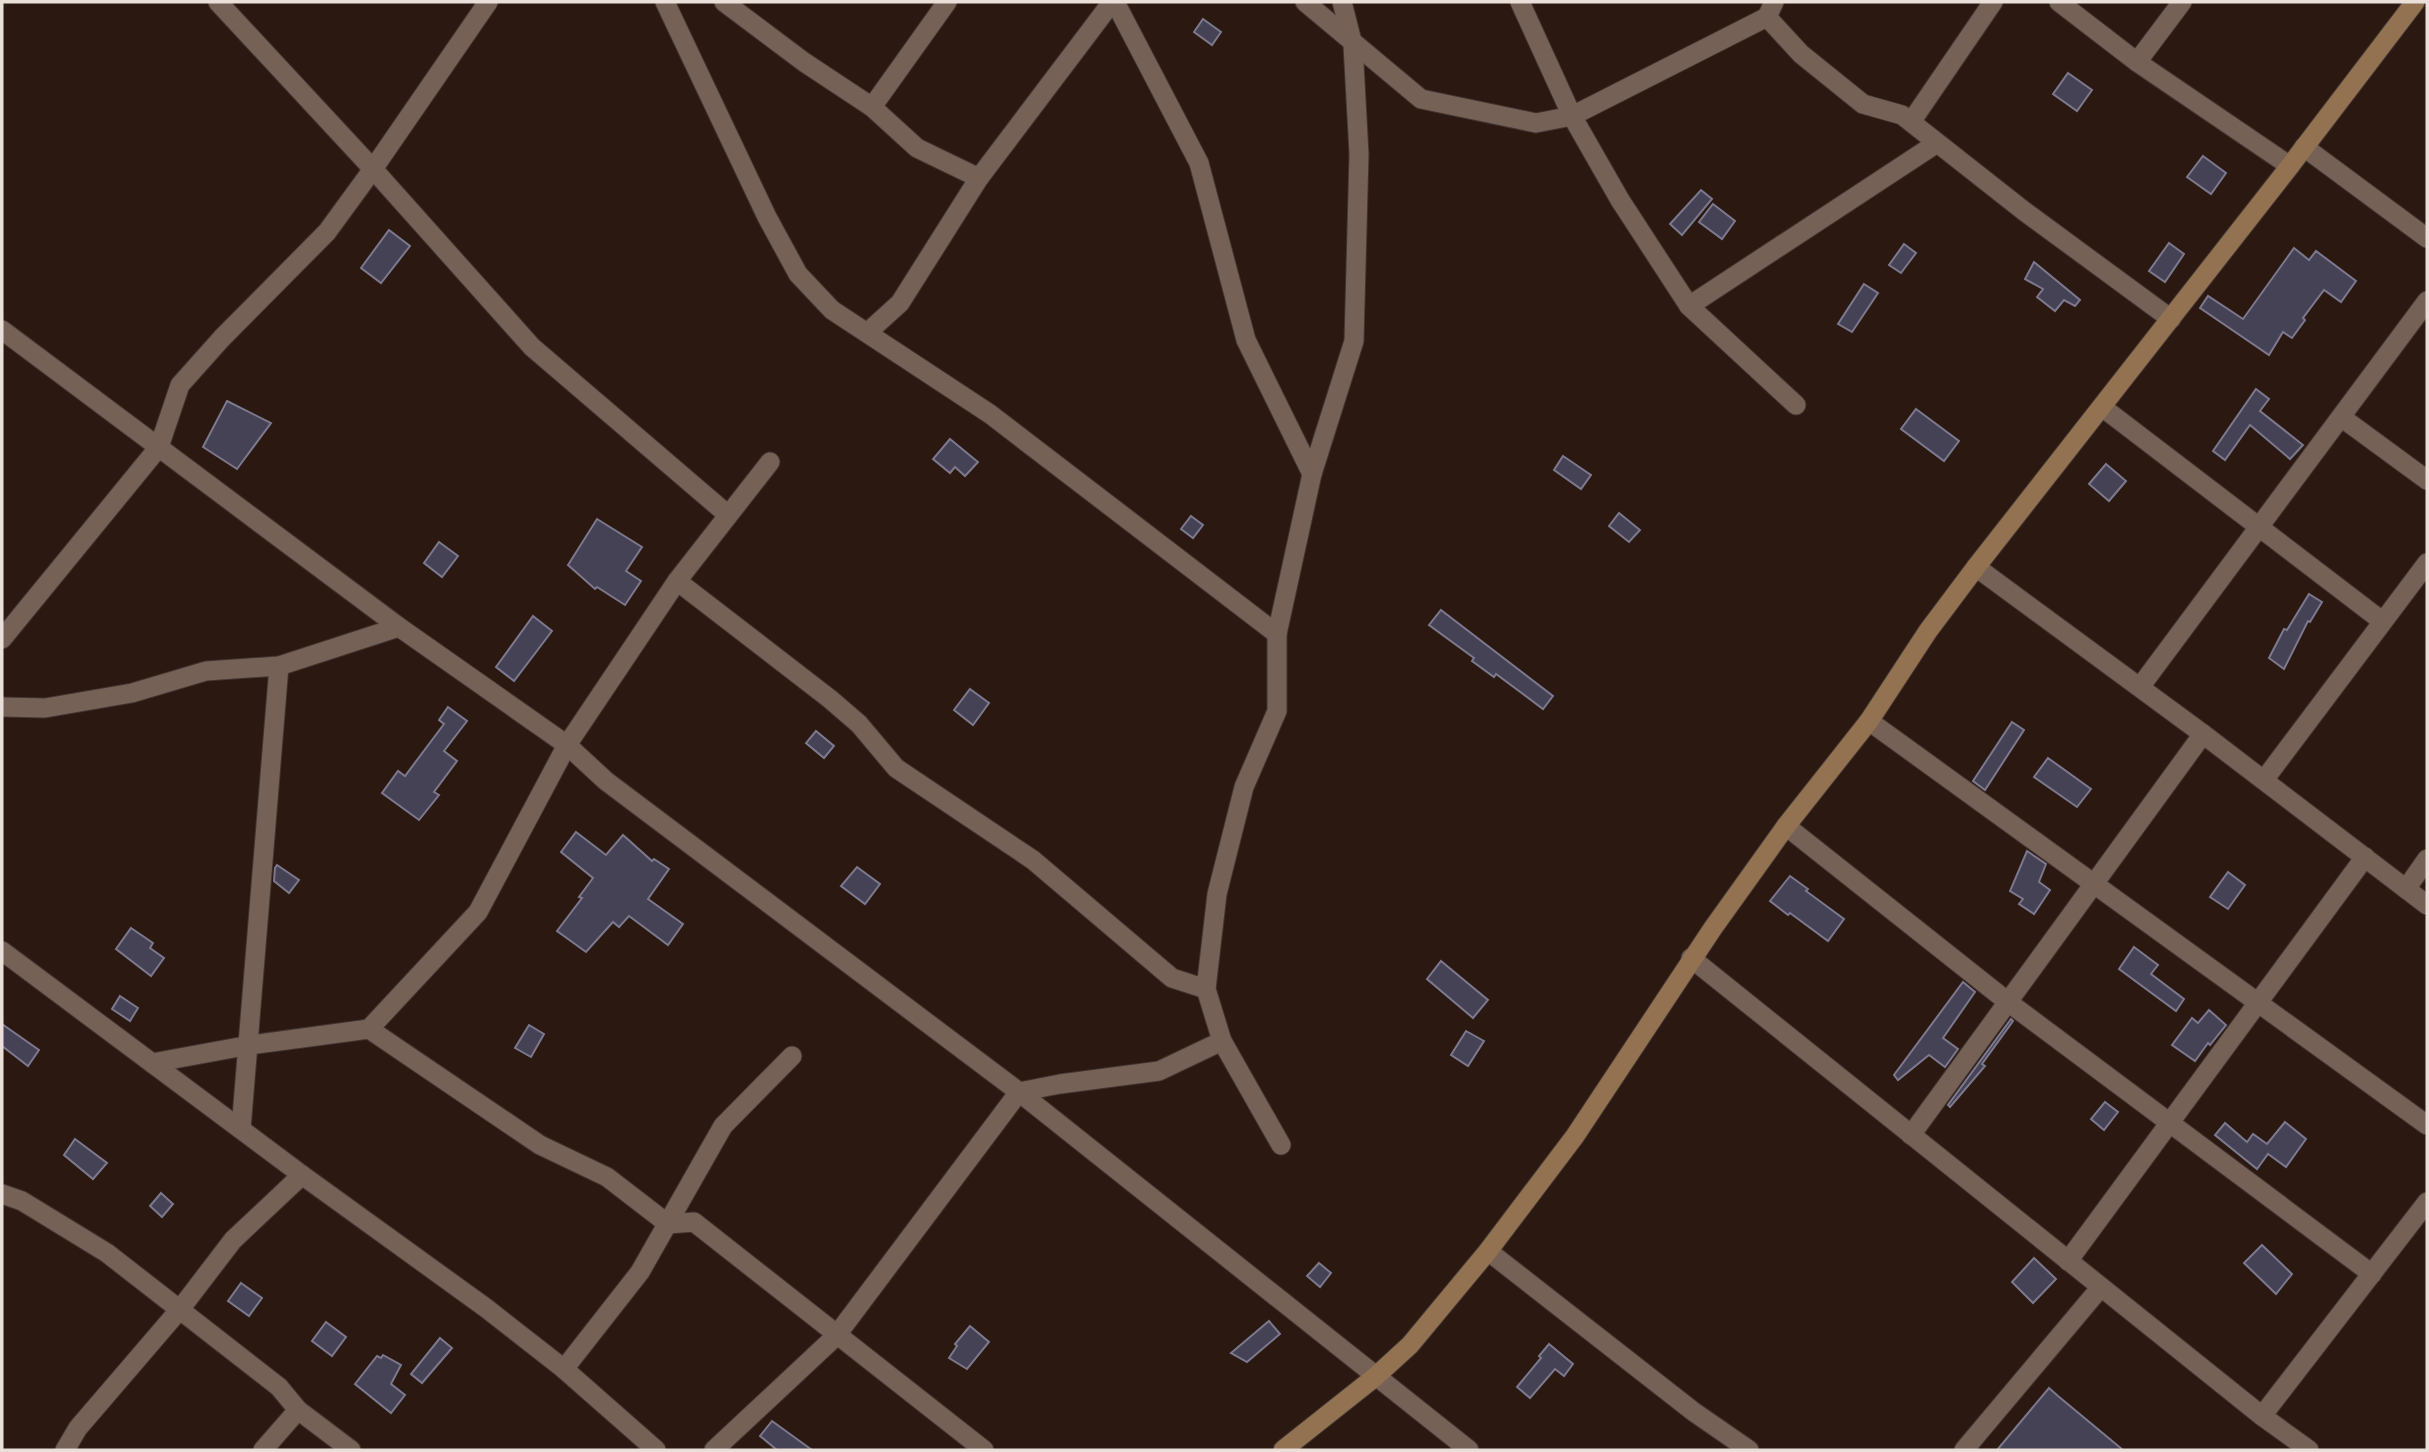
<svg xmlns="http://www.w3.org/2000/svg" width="2429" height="1452" font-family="Arial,sans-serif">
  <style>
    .building { fill: #454255; stroke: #7c798e; stroke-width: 2 }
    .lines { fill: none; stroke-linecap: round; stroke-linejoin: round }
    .minor-casing { stroke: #413431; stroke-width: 21 }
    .secondary-casing { stroke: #413431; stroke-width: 21 }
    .minor { stroke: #766157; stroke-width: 19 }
    .secondary { stroke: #937252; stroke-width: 19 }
  </style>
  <rect width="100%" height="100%" fill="#2a1811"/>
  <g class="building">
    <polygon points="1203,19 1221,32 1212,45 1194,32"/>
    <polygon points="2068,73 2092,90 2077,111 2053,94"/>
    <polygon points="2203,156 2226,173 2211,194 2187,177"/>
    <polygon points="1701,190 1712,199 1682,235 1670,224"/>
    <polygon points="1713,204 1735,221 1722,239 1699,222"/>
    <polygon points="389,230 410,246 381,283 361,268"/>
    <polygon points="2169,243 2184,254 2165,282 2149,271"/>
    <polygon points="1904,244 1916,253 1901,273 1889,265"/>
    <polygon points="2294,248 2309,260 2316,251 2356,281 2341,302 2324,290 2303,318 2305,320 2292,338 2283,332 2269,355 2200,308 2208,296 2243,319"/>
    <polygon points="2034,262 2080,300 2075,306 2064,300 2055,311 2037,297 2043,289 2025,279"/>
    <polygon points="1864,284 1878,293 1852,332 1838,324"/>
    <polygon points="2256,389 2269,399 2260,411 2303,445 2290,459 2250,425 2225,460 2213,451"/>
    <polygon points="227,401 271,423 237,469 203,447"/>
    <polygon points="1916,409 1959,441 1944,461 1901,429"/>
    <polygon points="950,439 978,462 965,476 955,467 950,473 933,459"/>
    <polygon points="1563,456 1591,475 1581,489 1554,470"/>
    <polygon points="2106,464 2126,481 2109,501 2089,484"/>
    <polygon points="1619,513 1640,530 1629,542 1609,526"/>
    <polygon points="1191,516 1203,525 1193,538 1181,529"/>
    <polygon points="597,519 642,547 626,571 641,581 625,605 597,587 595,589 568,565"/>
    <polygon points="439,542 458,556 442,577 424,563"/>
    <polygon points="2309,594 2322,602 2310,622 2308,621 2284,669 2269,658 2284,629 2287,630"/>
    <polygon points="1441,610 1553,696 1543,709 1496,674 1494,677 1472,661 1474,658 1429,625"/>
    <polygon points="533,616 552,631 514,681 496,667"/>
    <polygon points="970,689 989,703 973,725 954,710"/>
    <polygon points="448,707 467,721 444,751 457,761 434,792 439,795 419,820 382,793 398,771 405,776 444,724 439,720"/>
    <polygon points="2012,722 2024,730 1985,790 1973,781"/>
    <polygon points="816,731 834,746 824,758 806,743"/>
    <polygon points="2048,758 2091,789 2077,807 2034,777"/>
    <polygon points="576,832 606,855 623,835 652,861 654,859 669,869 648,899 683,924 668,945 629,916 619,927 613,922 586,952 557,931 582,898 579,897 593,878 561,852"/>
    <polygon points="2027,851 2046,864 2039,882 2050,890 2034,914 2019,904 2023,899 2010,891"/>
    <polygon points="277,865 299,880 289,893 274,881 275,868"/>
    <polygon points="857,867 880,884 865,904 841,886"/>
    <polygon points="2228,872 2245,885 2228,909 2210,897"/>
    <polygon points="1790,876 1808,889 1806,891 1844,919 1828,941 1790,913 1788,915 1770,901"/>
    <polygon points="131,928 153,943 150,948 164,958 151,976 116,949"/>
    <polygon points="2134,947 2158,965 2151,974 2184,999 2176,1011 2119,969"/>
    <polygon points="1441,961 1488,1000 1473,1018 1427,979"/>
    <polygon points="1963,982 1975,992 1943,1038 1958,1049 1945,1067 1929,1055 1898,1080 1894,1075"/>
    <polygon points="120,996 138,1008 130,1021 112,1009"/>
    <polygon points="2209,1010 2226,1025 2210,1045 2208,1043 2195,1061 2172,1045 2192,1018 2198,1023"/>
    <polygon points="2011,1019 2013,1021 1982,1064 1985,1066 1950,1107 1948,1105"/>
    <polygon points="2,1024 39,1050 28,1066 2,1046"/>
    <polygon points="529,1025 544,1034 531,1057 515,1048"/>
    <polygon points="1466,1031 1484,1041 1468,1066 1451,1055"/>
    <polygon points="2105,1102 2118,1112 2104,1130 2091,1119"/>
    <polygon points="2285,1122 2306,1139 2286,1167 2268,1154 2257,1169 2215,1135 2225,1123 2247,1142 2253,1134 2267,1144"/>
    <polygon points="75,1139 107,1163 93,1179 64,1155"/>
    <polygon points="161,1193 173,1204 162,1217 150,1206"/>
    <polygon points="2262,1245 2292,1274 2276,1294 2244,1263"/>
    <polygon points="2034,1258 2056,1279 2033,1303 2012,1282"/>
    <polygon points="1319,1263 1331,1273 1320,1287 1307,1276"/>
    <polygon points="241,1283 262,1298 249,1316 228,1301"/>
    <polygon points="1269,1321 1280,1334 1247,1362 1231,1353"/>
    <polygon points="326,1322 346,1337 332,1356 312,1341"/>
    <polygon points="970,1326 989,1342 967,1369 949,1358 957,1346 955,1344"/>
    <polygon points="440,1338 452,1348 422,1383 411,1374"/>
    <polygon points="1549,1344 1573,1364 1564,1376 1555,1369 1530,1398 1517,1387 1541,1358 1539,1356"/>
    <polygon points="383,1355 401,1365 391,1384 405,1395 391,1413 355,1384 377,1356 381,1358"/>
    <polygon points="2049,1388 2058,1396 2123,1450 1997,1450"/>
    <polygon points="772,1421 812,1450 777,1450 760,1436"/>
  </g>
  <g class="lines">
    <g class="minor-casing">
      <g id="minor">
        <polyline points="218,2 373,169 532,347 728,515"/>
        <polyline points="665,2 767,217 798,274 832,310 990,414 1277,634"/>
        <polyline points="724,2 804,62 872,107 917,148 979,178"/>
        <polyline points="1115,2 1199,163 1246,340 1312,474 1277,634 1277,711 1244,787 1217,894 1206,989 1222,1041 1281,1145"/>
        <polyline points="1305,2 1421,99 1536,123 1572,116 1767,17"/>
        <polyline points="1520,2 1572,116 1620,200 1689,306 1796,405"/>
        <polyline points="1774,2 1767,17 1801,54 1863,104 1902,115 2024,211 2171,319"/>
        <polyline points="2059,2 2137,62 2290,166"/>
        <polyline points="2137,62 2182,2"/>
        <polyline points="872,107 947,2"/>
        <polyline points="1911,122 1993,2"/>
        <polyline points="2304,147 2427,238"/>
        <polyline points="1689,306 1937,143"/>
        <polyline points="2,330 399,627 567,745 606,781 1019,1092 1469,1450"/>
        <polyline points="868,332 900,303 979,178 1112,2"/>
        <polyline points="2102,407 2382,621"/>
        <polyline points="2341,417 2427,480"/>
        <polyline points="1312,474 1354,341 1359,154 1353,45 1342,2"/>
        <polyline points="1976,567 2203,734 2427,905"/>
        <polyline points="677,581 830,699 859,724 896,768 1033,860 1172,978 1206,989"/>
        <polyline points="2,639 159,447 180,385 222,338 327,232 373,169 488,2"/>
        <polyline points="2140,687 2427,301"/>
        <polyline points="2,707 45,708 132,693 206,671 279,666 399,627"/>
        <polyline points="1869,721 2427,1125"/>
        <polyline points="2264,780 2427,563"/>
        <polyline points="1786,826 2008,1002 2372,1274"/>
        <polyline points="2406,889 2427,859"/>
        <polyline points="2,951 302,1175 486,1308 564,1369 656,1450"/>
        <polyline points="1691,958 2262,1416 2309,1450"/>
        <polyline points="369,1029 540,1145 607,1177 668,1224 694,1222 984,1450"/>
        <polyline points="152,1063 250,1045 369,1029 478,912 567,745 677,581 770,462"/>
        <polyline points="241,1129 279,666"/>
        <polyline points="1911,1135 2203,734"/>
        <polyline points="2,1194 22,1201 107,1253 279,1387 298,1410 351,1450"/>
        <polyline points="1488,1251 1694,1412 1749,1450"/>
        <polyline points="2068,1261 2365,857"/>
        <polyline points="564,1369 640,1272 723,1126 792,1056"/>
        <polyline points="2262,1416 2427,1202"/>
        <polyline points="65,1450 78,1428 181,1308 233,1240 302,1175"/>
        <polyline points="263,1450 298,1410"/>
        <polyline points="714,1450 836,1336 1019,1092 1060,1084 1159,1071 1222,1041"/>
        <polyline points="1964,1450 2101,1287"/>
      </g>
    </g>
    <g class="secondary-casing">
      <polyline id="secondary" points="1283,1450 1375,1377 1410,1345 1488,1251 1575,1136 1713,928 1786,826 1869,721 1928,631 1976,567 2290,166 2415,2"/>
    </g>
    <use href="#minor" class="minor"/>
    <use href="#secondary" class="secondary"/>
  </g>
  <rect width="2429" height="1452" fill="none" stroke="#ebdfd9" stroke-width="7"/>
</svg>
